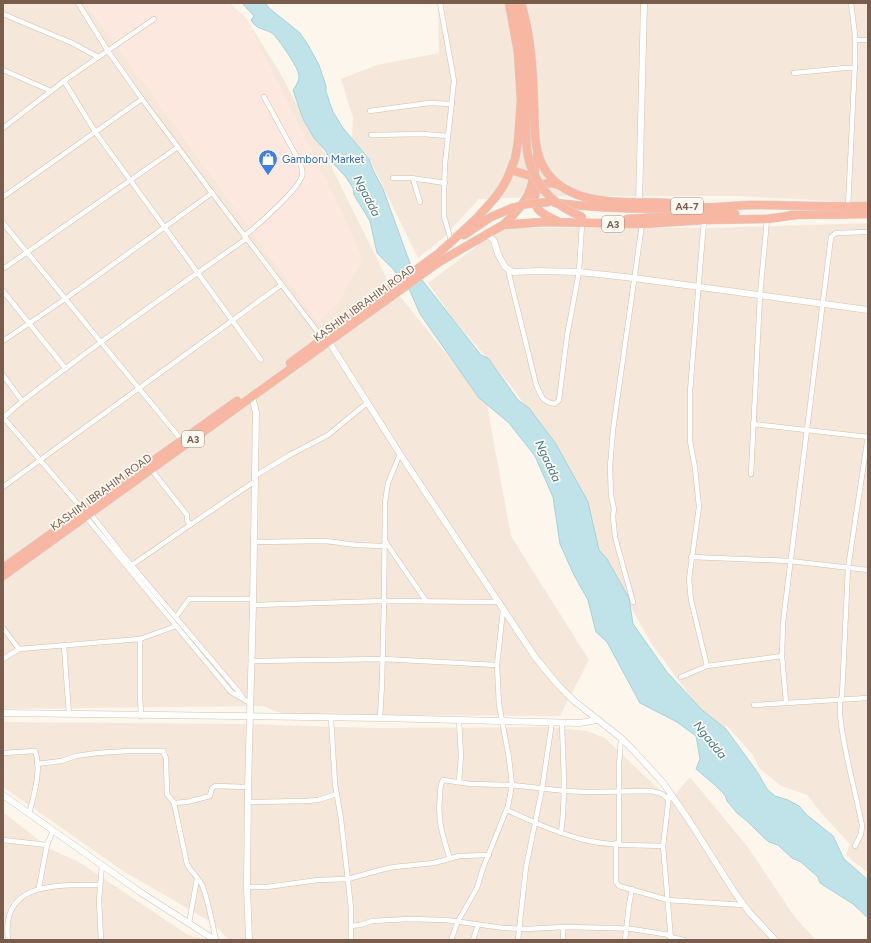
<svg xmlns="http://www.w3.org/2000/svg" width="871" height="943" font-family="Figtree,sans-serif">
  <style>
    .residential { fill: #f5e8da }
    .commercial { fill: #fde8e0 }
    .water { fill: #bfe3e8; stroke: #a5d3da }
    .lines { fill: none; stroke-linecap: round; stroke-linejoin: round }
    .street-casing { stroke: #d1beb0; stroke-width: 5.5 }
    .secondary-casing { stroke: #d6c0b0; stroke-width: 7 }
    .highway-casing { stroke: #dad1cd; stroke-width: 9 }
    .street { stroke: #fff; stroke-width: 4.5 }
    .secondary { stroke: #fff; stroke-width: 6 }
    .highway { stroke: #f7b7a3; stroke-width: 8 }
    .highway-bridge-casing { stroke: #dad1cd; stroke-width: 9; stroke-linecap: butt }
    .highway-bridge { stroke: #f7b7a3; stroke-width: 8 }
    .labels { text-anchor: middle; stroke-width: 3.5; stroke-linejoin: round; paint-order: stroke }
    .shield { fill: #fffaf3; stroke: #a28b7f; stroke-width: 1 }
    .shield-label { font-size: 10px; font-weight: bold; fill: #7a5c4d }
    .shop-label { font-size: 11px; fill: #366cbe; stroke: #fffaf3; text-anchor: start }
    .street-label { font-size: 11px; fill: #7a5c4d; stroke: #fffaf3 }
    .water-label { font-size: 12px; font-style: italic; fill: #437c86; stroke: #fffaf3 }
  </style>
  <rect width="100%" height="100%" fill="#fdf6ec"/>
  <g class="residential">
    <polygon points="3,3 229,3 245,17 279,71 295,101 316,136 388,281 487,405 511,536 589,660 560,716 287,715 262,706 3,709"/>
    <polygon points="438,3 868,3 868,202 848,202 738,196 577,196 479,199 442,239 418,258 369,158 352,138 353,118 341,79 377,65 439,53"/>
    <polygon points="868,223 868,873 846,855 850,844 822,814 807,795 781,786 759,768 753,755 727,726 722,728 702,710 690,696 651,643 591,536 563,458 511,386 451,316 428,283 501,228 712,228"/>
    <polygon points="3,722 243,724 373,728 548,727 587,731 605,738 670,800 690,777 747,846 794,916 816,940 229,940 211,922 123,871 3,787"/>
    <polygon points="3,812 50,849 79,862 188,935 209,940 3,940"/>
  </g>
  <polygon class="commercial" points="85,3 230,3 250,26 349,227 362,260 338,303 318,322"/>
  <path class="water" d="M 242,3 L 265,3 L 269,8 L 300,33 L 308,45 L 319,65 L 326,86 L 326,92 L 333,112 L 343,128 L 369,159 L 373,170 L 383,189 L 411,266 L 481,355 L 488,358 L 518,400 L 529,408 L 556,444 L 588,502 L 599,550 L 607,559 L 629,598 L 633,624 L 667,672 L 702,710 L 726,729 L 758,773 L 767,789 L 775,796 L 788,800 L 799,806 L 807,815 L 833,836 L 844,859 L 868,880 L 868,918 L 853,904 L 820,883 L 818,877 L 801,862 L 792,858 L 778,845 L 769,842 L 763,837 L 747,821 L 737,813 L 727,801 L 725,795 L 715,785 L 696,769 L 700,759 L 696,736 L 677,722 L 640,703 L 607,642 L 596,632 L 588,600 L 574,575 L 560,544 L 553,497 L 535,456 L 509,423 L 479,398 L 420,314 L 410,291 L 394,270 L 377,253 L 370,221 L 354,195 L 353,188 L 345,176 L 331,161 L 325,150 L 314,138 L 303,119 L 293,90 C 296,86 299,81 299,76 C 299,68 278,38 272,33 C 263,28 257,30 251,20 L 254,16 Z"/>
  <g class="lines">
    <g class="street-casing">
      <g id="street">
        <polyline points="78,3 108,51 142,99 212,193 323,339"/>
        <polyline points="440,3 454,81 445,164 444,191 444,216 451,241"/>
        <polyline points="3,14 72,43 98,57"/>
        <polyline points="855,40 868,40"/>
        <polyline points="3,70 51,91"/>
        <polyline points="794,73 845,68 855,68"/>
        <polyline points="64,81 96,133 261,360"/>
        <polyline points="370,111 429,103 452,104"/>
        <polyline points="3,128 68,78 154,19"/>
        <polyline points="371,135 423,134 448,136"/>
        <polyline points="393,178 411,178 445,183"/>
        <polyline points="413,179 420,202"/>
        <polyline points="3,197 142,99"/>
        <polyline points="848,207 855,61 855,35 851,3"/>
        <polyline points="704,220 690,391 690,441 695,468 699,507 689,579 691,600 707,666"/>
        <polyline points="3,223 183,442"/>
        <path d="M 244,236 C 257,226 298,190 302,176 C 304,171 301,166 299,161 L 264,97"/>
        <polyline points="3,269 178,147"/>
        <path d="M 508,270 L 536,384 C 541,396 542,402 555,404 L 559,400 L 567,336 L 579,272 L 582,224"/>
        <polyline points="3,291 66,369"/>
        <polyline points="3,341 65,299 212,193"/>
        <polyline points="3,375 22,401"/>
        <polyline points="3,417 84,511"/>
        <path d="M 3,418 C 10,412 16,406 24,400 C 96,344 171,291 246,239"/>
        <polyline points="753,424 868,437"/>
        <polyline points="151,469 187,515 187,520 190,525 255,481"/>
        <polyline points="751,474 760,295 767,219"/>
        <polyline points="255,476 288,456 328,435 367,403"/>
        <polyline points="3,487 281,285"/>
        <polyline points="90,513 122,554 239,692 243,698"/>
        <polyline points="85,516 231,692 250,703"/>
        <polyline points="385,540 387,544 426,601"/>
        <polyline points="254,542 326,541 356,545 384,546"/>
        <polyline points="691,557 790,561 868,570"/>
        <polyline points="132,565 190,525"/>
        <polyline points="633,602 615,537 613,516 614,509 611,495 610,467 613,430 642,224"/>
        <polyline points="253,605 384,601 498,602"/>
        <polyline points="176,617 189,599 253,599"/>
        <polyline points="3,628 19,649"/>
        <polyline points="140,639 140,695 141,716"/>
        <polyline points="64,646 69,714"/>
        <polyline points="3,659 19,649 140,639 176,626"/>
        <polyline points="251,661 383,659 497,665"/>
        <polyline points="681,677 707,666 782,656"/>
        <polyline points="786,702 782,656 783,622 830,245 831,237 836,233 868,232"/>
        <polyline points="754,705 868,698"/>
        <polyline points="331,718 335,784 341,819 351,908 351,940"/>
        <polyline points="380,718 382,684 384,601 385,502 388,483 400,454"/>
        <path d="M 3,753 L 35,751 C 42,770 34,794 29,814"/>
        <path d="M 37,764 L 61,761 L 76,756 L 97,753 L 128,751 L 163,751 L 166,758 L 167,794 L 174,803 L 187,864 C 191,872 199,878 203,887 C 209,904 212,923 216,940"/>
        <polyline points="459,782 461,756 459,720"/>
        <polyline points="669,796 663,846 671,940"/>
        <polyline points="249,802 306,801 318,800 337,794"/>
        <polyline points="174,803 187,802 210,796 212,788 215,786 248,787"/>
        <path d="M 507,810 C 531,821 555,832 581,839 C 607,846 636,845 663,846"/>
        <path d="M 561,833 C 566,796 563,759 562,722"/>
        <polyline points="3,840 47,845"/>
        <polyline points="616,843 616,882 619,886 668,900 743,905"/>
        <polyline points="619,844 619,766 621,738"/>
        <path d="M 855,846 L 861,834 L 862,826 C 859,804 832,710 842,696 L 848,568 L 868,436"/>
        <path d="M 450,859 C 443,837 437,820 440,796 C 440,790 440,785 443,780 L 471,784 L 512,785 L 565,791 L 589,792 L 651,791 L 662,794 L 668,799"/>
        <polyline points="39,887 47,845 53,831"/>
        <polyline points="247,887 267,887 318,880 348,879 380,870 394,867 434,863 459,856 489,855"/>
        <polyline points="189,923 197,879"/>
        <polyline points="351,926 360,925 372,921 409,919 446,920 504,928 527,929 563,927 612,928 632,929 670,935"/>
        <polyline points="563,927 563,940"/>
        <polyline points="670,937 684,940"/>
        <path d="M 8,940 C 0,878 64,886 100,885"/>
        <polyline points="101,940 99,900 102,865"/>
        <polyline points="451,940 458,921 477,888 483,868 508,806 512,785 509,758 499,705 497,665 503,610"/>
        <polyline points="473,940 478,925"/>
        <polyline points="518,940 526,867 542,789 552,722"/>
        <polyline points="625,940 629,905 632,889"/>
      </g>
    </g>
    <g class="secondary-casing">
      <g id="secondary">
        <polyline points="639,203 644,3"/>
        <polyline points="487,234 494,241 498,254 505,267 513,272 538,271 579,272 634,278 868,310"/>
        <polyline points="329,342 400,454 535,657 558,685 573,700 621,738 635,752 664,784 690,822 735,893 749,912 775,940"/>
        <polyline points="3,713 380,718 580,723 597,720"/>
        <polyline points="3,795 140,892 215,940"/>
        <polyline points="249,940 247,887 248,787 253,605 256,412 252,397"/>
      </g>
    </g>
    <g class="highway-casing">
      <g id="highway">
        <path d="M 515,3 C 523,33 528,63 527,94 C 527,115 524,135 528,156"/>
        <path d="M 521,3 C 531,36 533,70 534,105 C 535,123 533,144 541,162 C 548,178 562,189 578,195 C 607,205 638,201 668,203 C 676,204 684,207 692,207 C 712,209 733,205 753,205 C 791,205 830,207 868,206"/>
        <polyline points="511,170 534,177"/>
        <path d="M 555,203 C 593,207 630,210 668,208"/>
        <polyline points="791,215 868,214"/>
        <polyline points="627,219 703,214 735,214"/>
        <path d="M 557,221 C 550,218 543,215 538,209 C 531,199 535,184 549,183 C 552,183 556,184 559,185"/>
        <path d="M 503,225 C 529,201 533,190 537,155"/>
        <polyline points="464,235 491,217 512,208"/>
        <polyline points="290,363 439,253 477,218 494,199 502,188 507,179 515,159 518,142 521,101 518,52 509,3"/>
        <polyline points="3,568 237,401"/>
        <polyline points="3,576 439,262 503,225 544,222 642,224 704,220 767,219 795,215"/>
      </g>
    </g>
    <use href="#street" class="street"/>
    <use href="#secondary" class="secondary"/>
    <use href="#highway" class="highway"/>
    <g class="highway-bridge-casing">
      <g id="highway-bridge">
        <path d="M 528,156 C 532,176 545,196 563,207 C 569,211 576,214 582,217"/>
        <polyline points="512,208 527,204 549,202"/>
      </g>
    </g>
    <use href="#highway-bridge" class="highway-bridge"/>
  </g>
  <defs>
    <g id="shop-pin" transform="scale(1)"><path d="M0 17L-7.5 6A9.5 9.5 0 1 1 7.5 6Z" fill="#3f7fe0" stroke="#fffaf3"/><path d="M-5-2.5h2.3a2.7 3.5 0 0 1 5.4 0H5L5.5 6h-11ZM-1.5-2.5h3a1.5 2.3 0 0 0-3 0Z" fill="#fff"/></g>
  </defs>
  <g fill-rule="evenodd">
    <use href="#shop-pin" x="268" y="159"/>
  </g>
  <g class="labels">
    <g class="shield">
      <rect x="671" y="198" width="32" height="16" rx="3"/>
      <rect x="602" y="216" width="22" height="16" rx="3"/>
      <rect x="182" y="431" width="22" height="16" rx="3"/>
    </g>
    <g class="shield-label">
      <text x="687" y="210">A4-7</text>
      <text x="613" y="228">A3</text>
      <text x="193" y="443">A3</text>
    </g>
    <g class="shop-label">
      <text x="282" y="163">Gamboru Market</text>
    </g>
    <g class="street-label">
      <text transform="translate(364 303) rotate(-36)" y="4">KASHIM IBRAHIM ROAD</text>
      <text transform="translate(101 492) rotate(-36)" y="4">KASHIM IBRAHIM ROAD</text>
    </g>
    <g class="water-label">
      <text transform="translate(367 196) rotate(63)" y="4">Ngadda</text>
      <text transform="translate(548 461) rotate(65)" y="4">Ngadda</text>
      <text transform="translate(710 740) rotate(51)" y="4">Ngadda</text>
    </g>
  </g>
  <rect width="871" height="943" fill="none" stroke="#7a5c4d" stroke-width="8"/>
</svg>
